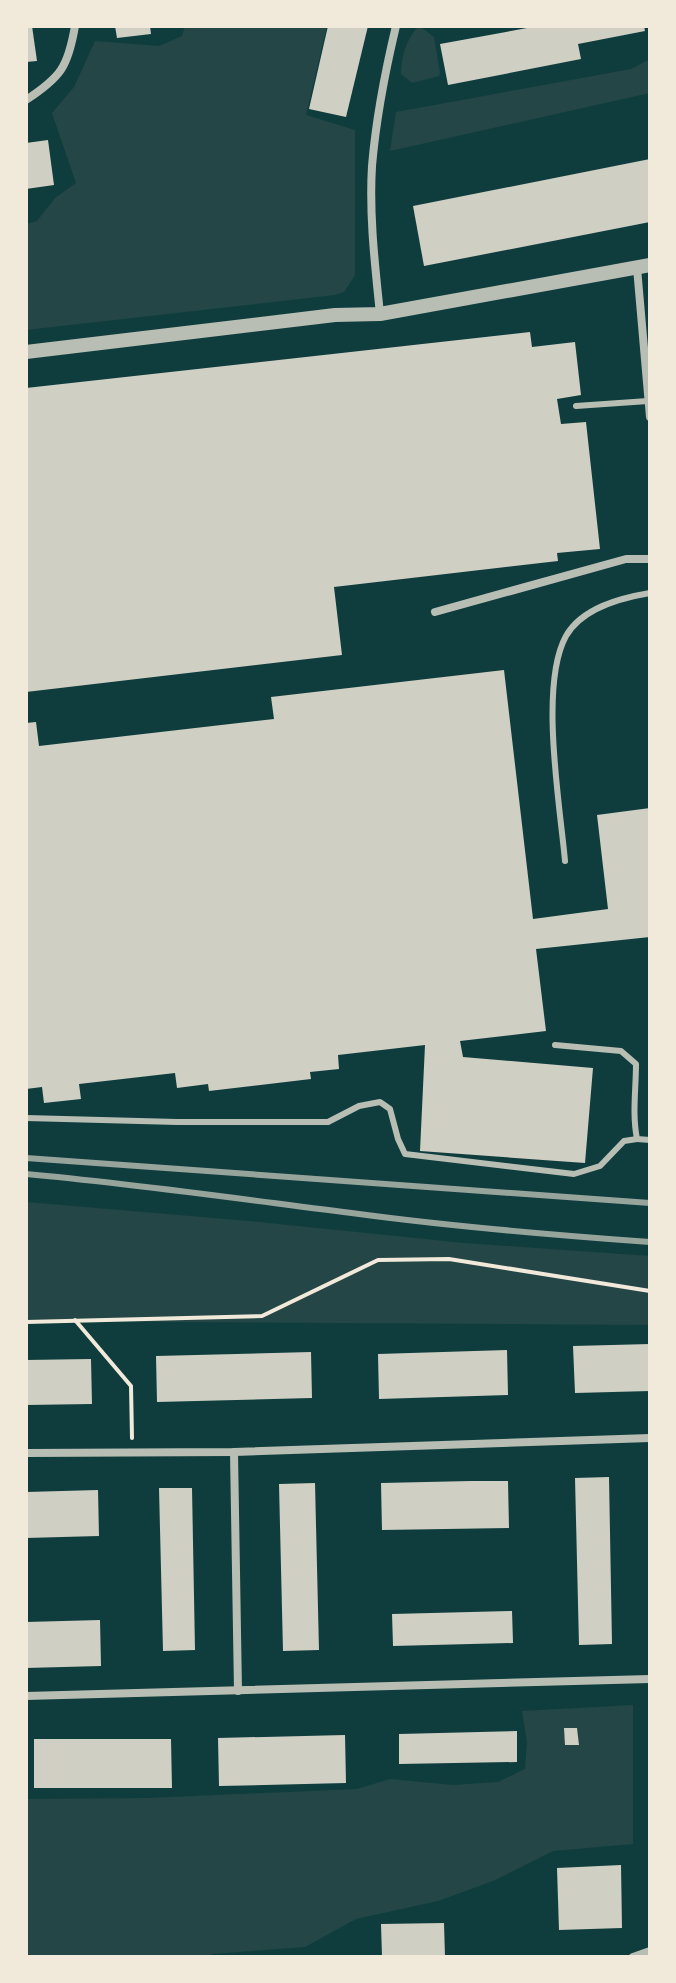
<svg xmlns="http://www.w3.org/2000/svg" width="676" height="1983" font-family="Figtree,sans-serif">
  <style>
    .green { fill: #244646 }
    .building { fill: #cfcfc3 }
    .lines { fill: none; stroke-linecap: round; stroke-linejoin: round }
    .path { stroke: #f1e9da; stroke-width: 4 }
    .service { stroke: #b8beb3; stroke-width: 6 }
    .minor { stroke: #b8beb3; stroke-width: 8 }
    .tertiary { stroke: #b8beb3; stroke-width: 14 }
    .rail { stroke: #97a49c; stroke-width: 6 }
  </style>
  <rect width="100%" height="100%" fill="#0f3d3e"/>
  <g class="green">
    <polygon points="185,26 327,26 306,115 355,130 355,275 344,292 335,295 26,330 26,224 37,221 55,198 76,183 52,113 74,87 95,41 159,46 182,36"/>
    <path d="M 417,28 L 422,28 L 434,37 L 440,73 L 439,76 L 412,83 L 401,74 C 401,58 406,40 417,28 Z"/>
    <polygon points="650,59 650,93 390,151 396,112 631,69"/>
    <polygon points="26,1202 249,1221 464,1243 650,1256 650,1325 26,1321"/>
    <polygon points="633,1705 633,1844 553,1851 493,1881 438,1901 356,1919 305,1947 212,1954 208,1957 26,1957 26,1799 147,1798 357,1789 390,1779 453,1785 498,1782 525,1769 527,1742 522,1711"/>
  </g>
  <g class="building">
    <polygon points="26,26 32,26 37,61 26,62"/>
    <polygon points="115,26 150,26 151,34 117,38"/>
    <polygon points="328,26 368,26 346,117 309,109"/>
    <polygon points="538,26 644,26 645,31 578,44 581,59 448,85 440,44"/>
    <polygon points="48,140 54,185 26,189 26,143"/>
    <polygon points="650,159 650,222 424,266 413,206"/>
    <polygon points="530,332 532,347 575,342 581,395 557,399 561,424 586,422 600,549 557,553 558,561 334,587 342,655 26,692 26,388"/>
    <polygon points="504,670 533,919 608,909 597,815 650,808 650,937 536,949 546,1031 460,1041 463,1057 593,1068 585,1163 420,1151 425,1045 338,1055 339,1069 310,1072 311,1079 209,1091 208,1084 177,1088 175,1073 79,1084 81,1099 44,1103 42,1087 26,1089 26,723 36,722 39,746 274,719 271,697"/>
    <polygon points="650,1344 650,1391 575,1393 573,1346"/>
    <polygon points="507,1350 508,1395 379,1399 378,1354"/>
    <polygon points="311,1352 312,1398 157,1402 156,1356"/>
    <polygon points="91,1359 92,1404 26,1405 26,1360"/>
    <polygon points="609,1477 612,1644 579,1645 575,1478"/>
    <polygon points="471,1481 508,1481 509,1528 382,1530 381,1483"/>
    <polygon points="315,1483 319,1650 283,1651 279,1484"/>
    <polygon points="159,1488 192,1488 195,1650 163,1651"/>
    <polygon points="98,1490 99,1536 26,1538 26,1492"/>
    <polygon points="512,1611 513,1643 393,1646 392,1614"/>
    <polygon points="100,1620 101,1666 26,1668 26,1622"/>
    <polygon points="564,1728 577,1728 579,1745 565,1745"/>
    <polygon points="517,1731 517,1762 399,1764 399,1734"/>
    <polygon points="345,1735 346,1783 219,1786 218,1738"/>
    <polygon points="34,1739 171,1739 172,1788 34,1788"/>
    <polygon points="621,1865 622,1928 559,1930 557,1868"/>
    <polygon points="444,1923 445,1957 382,1957 381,1924"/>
  </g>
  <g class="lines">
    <g class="path">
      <polyline points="75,1320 131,1386 132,1438"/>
      <polyline points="26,1322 262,1316 378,1260 449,1259 650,1291"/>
    </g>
    <g class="service">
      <polyline points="576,406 648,401"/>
      <path d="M 565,861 C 560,805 539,685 566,636 C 582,608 620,598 650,593"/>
      <path d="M 555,1045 L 621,1051 L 636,1064 C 636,1089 632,1114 637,1139 L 650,1140"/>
      <polyline points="26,1118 177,1122 328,1122 359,1106 380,1102 390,1109 398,1139 405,1154 574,1174 600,1166 624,1141 637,1139"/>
    </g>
    <g class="minor">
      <path d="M 26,100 C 61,77 68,67 75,26"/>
      <polyline points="637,268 650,417"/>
      <path d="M 380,314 C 375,265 369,215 372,166 C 376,119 385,72 396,26"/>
      <polyline points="435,612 626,559 650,559"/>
      <polyline points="234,1452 238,1691"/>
      <polyline points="26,1453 234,1452 650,1438"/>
      <polyline points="26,1696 650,1679"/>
      <polyline points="633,1957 650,1951"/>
    </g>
    <polyline class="tertiary" points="26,352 335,315 380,314 650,265"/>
    <g class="rail">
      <polyline points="26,1158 650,1203"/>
      <path d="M 26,1174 C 137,1184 248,1200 359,1214 C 456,1227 553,1235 650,1242"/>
    </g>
  </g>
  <rect width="676" height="1983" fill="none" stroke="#f1e9da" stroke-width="56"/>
</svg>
